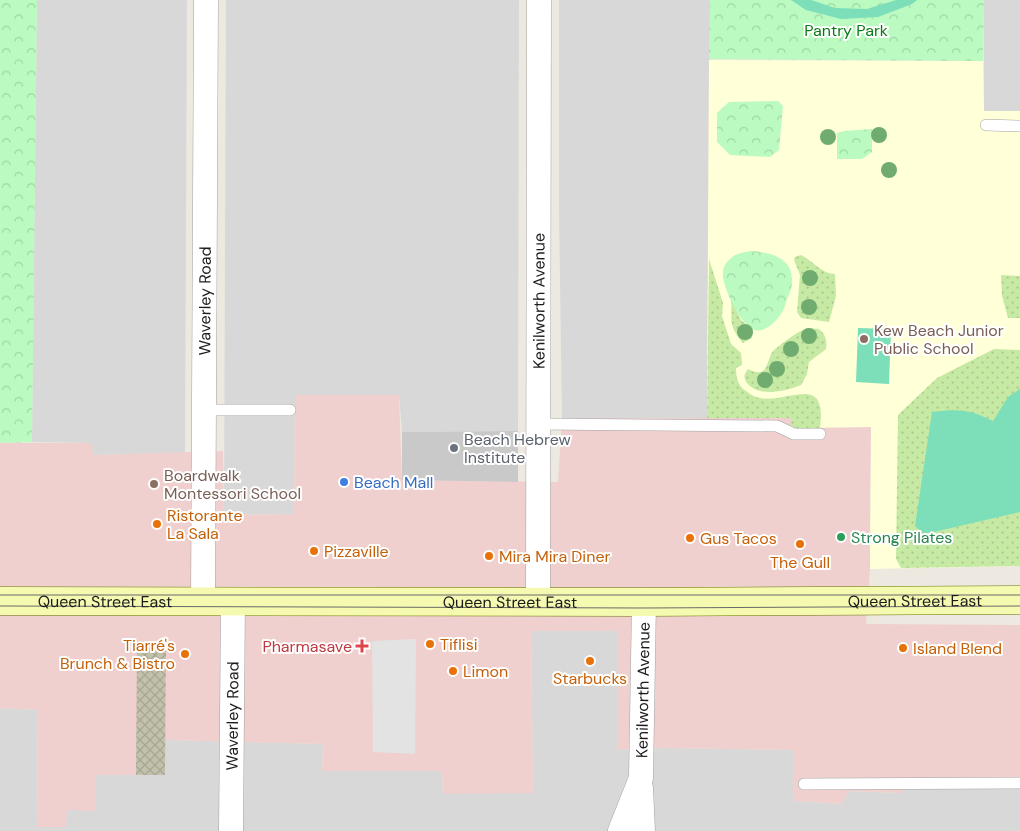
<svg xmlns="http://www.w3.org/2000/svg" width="1020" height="831" font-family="'DM Sans',sans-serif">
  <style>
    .residential { fill: #d9d8d8 }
    .commercial { fill: #efd0ce }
    .education { fill: #ffffd8 }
    .religious { fill: #c9c9c9 }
    .construction { fill: url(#construction-cross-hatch) }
    .grass { fill: url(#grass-dots) }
    .park { fill: url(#park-crowns) }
    .pitch { fill: #7cdfb9 }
    .parking { fill: #e3e3e3 }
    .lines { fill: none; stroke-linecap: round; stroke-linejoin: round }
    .lane-casing { stroke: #a2a2a2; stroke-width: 12 }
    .street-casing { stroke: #a2a2a2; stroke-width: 25 }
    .secondary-casing { stroke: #667203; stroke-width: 29 }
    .lane { stroke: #fff; stroke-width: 11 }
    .street { stroke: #fff; stroke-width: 24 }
    .secondary { stroke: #f6fab1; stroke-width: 28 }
    .tram { stroke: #696969; stroke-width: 1 }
    .tree { fill: #70ac6f }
    .education-dot { fill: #8d6e63; stroke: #fff; stroke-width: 2 }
    .worship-dot { fill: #6b7280; stroke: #fff; stroke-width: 2 }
    .shop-dot { fill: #3f7fe0; stroke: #fff; stroke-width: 2 }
    .food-dot { fill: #e8710a; stroke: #fff; stroke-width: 2 }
    .leisure-dot { fill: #2e9e5b; stroke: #fff; stroke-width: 2 }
    .health-dot { fill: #e0444e; stroke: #fff; stroke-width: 2 }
    .labels { text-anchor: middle; stroke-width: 4; stroke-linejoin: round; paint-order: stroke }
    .park-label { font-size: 16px; fill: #097a13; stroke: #fff }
    .street-label { font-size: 16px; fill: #1b1b1b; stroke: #fff }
    .education-label { font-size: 16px; fill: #785e54; stroke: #fff; text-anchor: start }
    .worship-label { font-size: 16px; fill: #5b616d; stroke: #fff; text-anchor: start }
    .shop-label { font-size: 16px; fill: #366cbe; stroke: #fff; text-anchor: start }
    .food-label { font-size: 16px; fill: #c56008; stroke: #fff; text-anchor: start }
    .leisure-label { font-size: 16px; fill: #27864d; stroke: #fff; text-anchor: start }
    .health-label { font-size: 16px; fill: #be3a42; stroke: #fff; text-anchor: end }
  </style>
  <defs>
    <pattern id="construction-cross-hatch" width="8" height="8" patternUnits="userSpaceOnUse" patternTransform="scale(1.25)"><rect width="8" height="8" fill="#c2c2ac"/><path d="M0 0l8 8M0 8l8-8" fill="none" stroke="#a6a693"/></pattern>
    <pattern id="grass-dots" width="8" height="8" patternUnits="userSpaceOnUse" patternTransform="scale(1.25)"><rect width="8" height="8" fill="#c6eaa4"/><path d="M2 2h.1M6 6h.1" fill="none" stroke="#aac88d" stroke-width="1.8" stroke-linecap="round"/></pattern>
    <pattern id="park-crowns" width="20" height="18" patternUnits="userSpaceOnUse" patternTransform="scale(1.25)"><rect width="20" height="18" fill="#bbfac0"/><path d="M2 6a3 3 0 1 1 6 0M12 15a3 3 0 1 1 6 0" fill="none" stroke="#a0d6a4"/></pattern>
  </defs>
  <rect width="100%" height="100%" fill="#ede9e0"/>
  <g class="residential">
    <polygon points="37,0 187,0 185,453 92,455 92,443 32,442"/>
    <polygon points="226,0 519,0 518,431 402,432 399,395 295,395 294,514 224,515"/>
    <polygon points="559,0 710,0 707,418 562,418 559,212"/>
    <rect x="984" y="0" width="36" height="111"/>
    <polygon points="531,631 617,631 619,750 664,748 793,750 794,801 841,804 849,791 900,793 904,789 1020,788 1020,831 0,831 0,708 37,710 38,827 67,810 95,775 164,775 165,740 323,744 322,771 442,771 443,793 533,793"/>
  </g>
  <polygon class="commercial" points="295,395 399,395 402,480 558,482 562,418 791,418 792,428 871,427 870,569 866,624 1020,625 1020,788 905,789 900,793 849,791 841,804 793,801 793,750 664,748 618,750 617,631 531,631 533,793 443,794 442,771 322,771 323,744 165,740 165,775 95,775 96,811 67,810 66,827 38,827 37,710 0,708 0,443 92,443 93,455 223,451 224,515 294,514"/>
  <polygon class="education" points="709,60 983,61 984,111 1020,111 1020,566 870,569 871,427 791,428 791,418 707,418"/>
  <polygon class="religious" points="518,431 518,482 402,480 402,432"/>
  <polygon class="construction" points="137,641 166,642 165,775 136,775"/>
  <g class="grass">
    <path d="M 801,255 C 813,261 822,274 835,274 L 836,296 L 829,322 L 801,318 L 797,312 L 800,275 L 794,260 L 795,257 Z"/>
    <path d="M 709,259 L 723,303 L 722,316 L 731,344 L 741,353 L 742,365 L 736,368 C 736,378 738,386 746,391 C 749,393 753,396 756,397 C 784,407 828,369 820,428 L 791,428 L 791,418 L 707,418 Z"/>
    <polygon points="1001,275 1020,276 1020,318 1008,318 1002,296"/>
    <path d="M 731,299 L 741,320 L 753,330 L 752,338 L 743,343 C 727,324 733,322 731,299 Z"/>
    <path d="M 807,328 L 819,329 C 826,335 827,340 826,349 L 809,362 L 807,374 L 801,385 C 786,391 759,398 747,383 C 743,378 744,374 748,369 C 770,381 766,357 774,350 C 787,340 792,335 807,328 Z"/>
    <polygon points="994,349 1020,350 1020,566 901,568 896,559 898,415 937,378"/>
  </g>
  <g class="park">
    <polygon points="0,0 37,0 32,442 0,443"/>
    <polygon points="710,0 984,0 983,61 709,59"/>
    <polygon points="778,101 783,106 779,150 770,157 730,155 717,142 717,113 729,102"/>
    <polygon points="872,129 872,152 862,159 837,159 837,133 844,131"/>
    <path d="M 751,251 C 769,252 792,257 792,280 C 793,287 788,296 786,302 C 784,311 779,318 772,324 C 768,328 760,332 755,330 C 741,327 721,285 723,272 C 723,268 726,262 730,259 C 734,254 744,252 751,251 Z"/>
  </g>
  <g class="pitch">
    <polygon points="791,0 811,0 835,8 867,9 896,0 917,0 912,4 878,17 841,19 806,10"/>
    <polygon points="858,328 891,329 889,384 856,382"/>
    <path d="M 1020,389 L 1020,512 L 925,534 L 915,526 L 932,412 C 958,409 969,409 993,421 L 1008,397 Z"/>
  </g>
  <polygon class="parking" points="416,639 415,754 373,752 372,641"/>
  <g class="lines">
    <g class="lane-casing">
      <g id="lane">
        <polyline points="986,125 1020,126"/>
        <polyline points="204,410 290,410"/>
        <polyline points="539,424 777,426 794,434 820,434"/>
        <polyline points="804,784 1020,783"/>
      </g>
    </g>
    <g class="street-casing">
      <g id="street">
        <path id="s1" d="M 203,601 L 206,0"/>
        <path id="s2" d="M 538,601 L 539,0"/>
        <polyline points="641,788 643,831"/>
        <path id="s3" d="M 231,831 L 233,601"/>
        <path id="s4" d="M 620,831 L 641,778 L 644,602"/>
      </g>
    </g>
    <g class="secondary-casing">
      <g id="secondary">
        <path id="s5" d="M 0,601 L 644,602 L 1020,600"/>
      </g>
    </g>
    <use href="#lane" class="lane"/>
    <use href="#street" class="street"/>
    <use href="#secondary" class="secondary"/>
    <g class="tram">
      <polyline points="0,595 1020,595"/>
      <polyline points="0,606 644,608 1020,606"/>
    </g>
  </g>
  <g class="tree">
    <circle cx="879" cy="135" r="8"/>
    <circle cx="828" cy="137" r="8"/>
    <circle cx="889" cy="170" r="8"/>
    <circle cx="810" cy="278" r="8"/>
    <circle cx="809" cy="307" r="8"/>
    <circle cx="745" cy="332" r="8"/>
    <circle cx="809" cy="336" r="8"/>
    <circle cx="791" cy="349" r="8"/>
    <circle cx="777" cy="369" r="8"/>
    <circle cx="765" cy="380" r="8"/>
  </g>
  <g class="education-dot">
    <circle cx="864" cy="339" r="5"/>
    <circle cx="154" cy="484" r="5"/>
  </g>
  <circle class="worship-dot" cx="454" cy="448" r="5"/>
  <circle class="shop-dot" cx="344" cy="482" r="5"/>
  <g class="food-dot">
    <circle cx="157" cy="524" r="5"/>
    <circle cx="690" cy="538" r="5"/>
    <circle cx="800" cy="544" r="5"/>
    <circle cx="314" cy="551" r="5"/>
    <circle cx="489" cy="556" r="5"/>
    <circle cx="430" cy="644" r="5"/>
    <circle cx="903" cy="648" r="5"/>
    <circle cx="185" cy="654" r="5"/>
    <circle cx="590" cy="661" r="5"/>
    <circle cx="453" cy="671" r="5"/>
  </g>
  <circle class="leisure-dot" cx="841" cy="537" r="5"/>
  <path class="health-dot" d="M359.5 638.5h5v5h5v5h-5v5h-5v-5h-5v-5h5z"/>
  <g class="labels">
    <g class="park-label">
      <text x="846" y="36">Pantry Park</text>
    </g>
    <g class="street-label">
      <text dy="6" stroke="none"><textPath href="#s1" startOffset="300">Waverley Road</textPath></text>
      <text dy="6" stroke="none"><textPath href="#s2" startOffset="300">Kenilworth Avenue</textPath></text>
      <text dy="6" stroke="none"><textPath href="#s5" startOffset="105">Queen Street East</textPath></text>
      <text dy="6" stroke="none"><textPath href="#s5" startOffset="510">Queen Street East</textPath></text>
      <text dy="6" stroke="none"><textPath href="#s5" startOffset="915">Queen Street East</textPath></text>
      <text dy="6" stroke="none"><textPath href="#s4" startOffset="145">Kenilworth Avenue</textPath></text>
      <text dy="6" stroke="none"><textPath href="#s3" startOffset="115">Waverley Road</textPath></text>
    </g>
    <g class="education-label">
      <text x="874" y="336">Kew Beach Junior<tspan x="874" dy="18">Public School</tspan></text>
      <text x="164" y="481">Boardwalk<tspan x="164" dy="18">Montessori School</tspan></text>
    </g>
    <g class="worship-label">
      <text x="464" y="445">Beach Hebrew<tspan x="464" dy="18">Institute</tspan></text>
    </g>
    <g class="shop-label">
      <text x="354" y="488">Beach Mall</text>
    </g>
    <g class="food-label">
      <text x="167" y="521">Ristorante<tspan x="167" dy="18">La Sala</tspan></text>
      <text x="700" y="544">Gus Tacos</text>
      <text x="324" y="557">Pizzaville</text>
      <text x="499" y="562">Mira Mira Diner</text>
      <text x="800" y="568" text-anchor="middle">The Gull</text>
      <text x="440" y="650">Tiflisi</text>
      <text x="175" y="651" text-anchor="end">Tiarré's<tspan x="175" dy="18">Brunch &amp; Bistro</tspan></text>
      <text x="913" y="654">Island Blend</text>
      <text x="463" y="677">Limon</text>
      <text x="590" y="684" text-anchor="middle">Starbucks</text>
    </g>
    <g class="leisure-label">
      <text x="851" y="543">Strong Pilates</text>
    </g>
    <g class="health-label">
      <text x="352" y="652">Pharmasave</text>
    </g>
  </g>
</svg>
